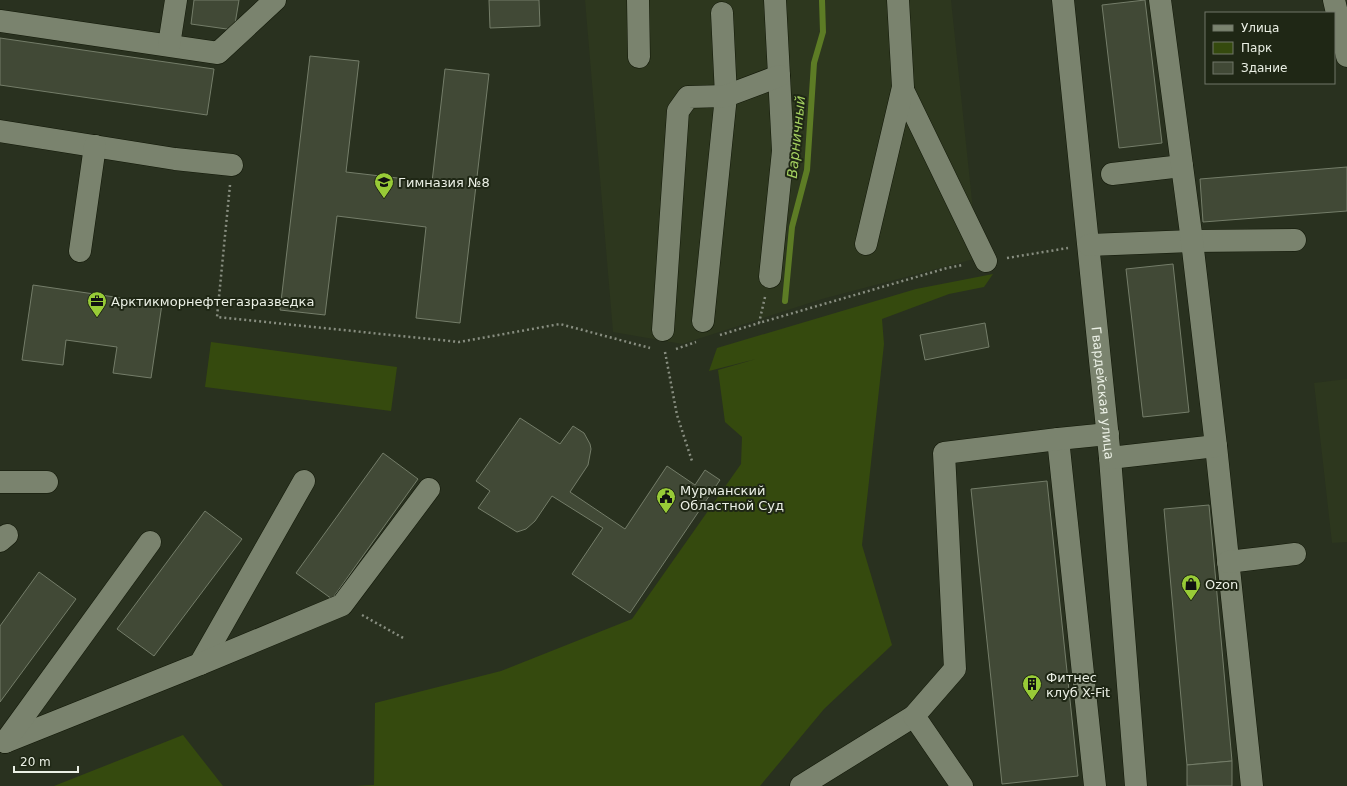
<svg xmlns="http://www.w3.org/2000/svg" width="1347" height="786" font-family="'DejaVu Sans',sans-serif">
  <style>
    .built { fill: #2d371e }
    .green { fill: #354a0e }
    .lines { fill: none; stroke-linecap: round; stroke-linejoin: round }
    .stream { stroke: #5d7c25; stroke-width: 6 }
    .building { fill: #414936; stroke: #747d69 }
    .minor-casing { stroke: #121808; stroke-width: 23 }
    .path { stroke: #888e80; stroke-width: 2.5; stroke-dasharray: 2 3; stroke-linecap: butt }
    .minor { stroke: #7a836e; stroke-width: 22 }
    .labels { text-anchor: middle; stroke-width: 4; stroke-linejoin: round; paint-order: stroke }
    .poi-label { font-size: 13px; fill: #ebf0e5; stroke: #1f2715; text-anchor: start }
    .street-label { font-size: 13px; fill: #ebf0e5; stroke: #1f2715 }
    .water-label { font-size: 14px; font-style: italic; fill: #a5d160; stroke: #1f2715 }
  </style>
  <rect width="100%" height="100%" fill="#29311f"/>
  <g class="built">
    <polygon points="585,0 951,0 978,258 822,299 682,344 613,332"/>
    <polygon points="1347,379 1347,542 1332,543 1314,383"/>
  </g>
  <g class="green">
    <polygon points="993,274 984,287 949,294 882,319 884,344 862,545 892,645 824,709 760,786 355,786 374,785 375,703 501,671 632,619 741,464 742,437 725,422 718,370 756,359 709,371 717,348 916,289"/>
    <polygon points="211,342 397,367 391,411 205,387"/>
    <polygon points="183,735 223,786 54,786"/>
  </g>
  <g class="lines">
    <polyline class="stream" points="785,301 792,227 807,170 814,63 823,32 822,0"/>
  </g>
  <g class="building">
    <polygon points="194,0 239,0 234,30 191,24"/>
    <polygon points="489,0 539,0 540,26 490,28"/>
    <polygon points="1145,0 1162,143 1119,148 1102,5"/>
    <polygon points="0,38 214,69 207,115 0,85"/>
    <polygon points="310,56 359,61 346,172 432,182 445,69 489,74 460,323 416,318 426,227 337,216 325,315 280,310"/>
    <polygon points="1347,167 1347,211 1203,222 1200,179"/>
    <polygon points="1173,264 1189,412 1143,417 1126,269"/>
    <polygon points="33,285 162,304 151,378 113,373 117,347 66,340 63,365 22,360"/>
    <polygon points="985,323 989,347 925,360 920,335"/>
    <polygon points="520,418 560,444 573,426 584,433 590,444 591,449 588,465 570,492 625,529 667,466 695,485 705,470 720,480 630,613 572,574 603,528 552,496 535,521 526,529 517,532 478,508 490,491 476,481"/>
    <polygon points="383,453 418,479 332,599 296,573"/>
    <polygon points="1047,481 1078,776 1002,784 971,489"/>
    <polygon points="1209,505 1232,761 1187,765 1164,509"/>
    <polygon points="205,511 242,539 154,656 117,629"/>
    <polygon points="39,572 76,599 0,702 0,626"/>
    <polygon points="1232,761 1232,786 1187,786 1187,765"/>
  </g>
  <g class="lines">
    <g class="minor-casing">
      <g id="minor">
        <polyline points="638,0 639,57"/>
        <path id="s1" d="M 1063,0 L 1110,458 L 1136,786"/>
        <polyline points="1334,0 1347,56"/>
        <polyline points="0,21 218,53 275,0"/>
        <polyline points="169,45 176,0"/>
        <polyline points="903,90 986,261"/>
        <polyline points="0,131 175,159 232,165"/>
        <polyline points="1112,174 1182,166"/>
        <polyline points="866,244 903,87 898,0"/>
        <polyline points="1089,245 1192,241 1295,240"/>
        <polyline points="80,251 95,146"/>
        <polyline points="770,277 783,151 775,0"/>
        <polyline points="703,321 726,96 722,13"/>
        <polyline points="663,330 678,111 688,97 726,96 779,76"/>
        <polyline points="1058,439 1095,786"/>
        <polyline points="1216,446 1252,786"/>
        <polyline points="1110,458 1216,446 1192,241 1160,0"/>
        <polyline points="0,482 47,482"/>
        <polyline points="0,541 7,535"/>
        <polyline points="1228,562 1295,554"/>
        <polyline points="200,664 304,481"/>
        <polyline points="5,742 200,664 342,605 429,489"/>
        <polyline points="5,742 150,542"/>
        <polyline points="801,786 914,716"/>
        <polyline points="962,786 914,716 955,669 944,453 1058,439 1108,434"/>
      </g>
    </g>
    <g class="path">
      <polyline points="230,185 217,317 459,342 560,324 650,348"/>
      <polyline points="1007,258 1068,248"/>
      <polyline points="765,297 759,323 947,268 963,265"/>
      <polyline points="720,335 759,323"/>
      <polyline points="676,349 696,342"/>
      <polyline points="665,352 677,415 692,461"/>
      <polyline points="362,615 405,639"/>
    </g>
    <use href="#minor" class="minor"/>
  </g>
  <defs>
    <g id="school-pin" transform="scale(1)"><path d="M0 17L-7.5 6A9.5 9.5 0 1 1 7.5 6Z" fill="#98cb37" stroke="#1f2715"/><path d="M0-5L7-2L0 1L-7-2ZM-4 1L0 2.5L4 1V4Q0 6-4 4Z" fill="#111"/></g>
    <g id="office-pin" transform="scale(1)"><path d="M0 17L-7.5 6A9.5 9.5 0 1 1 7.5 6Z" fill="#98cb37" stroke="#1f2715"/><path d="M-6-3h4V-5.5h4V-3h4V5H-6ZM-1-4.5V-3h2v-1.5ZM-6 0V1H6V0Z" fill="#111"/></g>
    <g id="civic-pin" transform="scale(1)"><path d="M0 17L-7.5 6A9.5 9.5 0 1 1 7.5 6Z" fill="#98cb37" stroke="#1f2715"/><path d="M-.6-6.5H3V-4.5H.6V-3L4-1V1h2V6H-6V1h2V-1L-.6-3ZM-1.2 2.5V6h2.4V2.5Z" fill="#111"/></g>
    <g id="shop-pin" transform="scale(1)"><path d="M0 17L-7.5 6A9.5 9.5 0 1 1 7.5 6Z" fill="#98cb37" stroke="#1f2715"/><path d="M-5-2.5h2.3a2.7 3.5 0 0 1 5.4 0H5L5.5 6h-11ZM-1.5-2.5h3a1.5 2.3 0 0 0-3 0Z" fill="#111"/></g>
    <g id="building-pin" transform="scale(1)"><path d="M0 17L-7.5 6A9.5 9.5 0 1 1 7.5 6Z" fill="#98cb37" stroke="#1f2715"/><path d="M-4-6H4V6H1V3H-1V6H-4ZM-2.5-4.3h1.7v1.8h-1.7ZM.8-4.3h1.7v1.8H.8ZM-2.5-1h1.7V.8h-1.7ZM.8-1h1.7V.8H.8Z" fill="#111"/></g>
  </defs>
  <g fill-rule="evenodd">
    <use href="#school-pin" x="384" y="182"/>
    <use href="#office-pin" x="97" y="301"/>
    <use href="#civic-pin" x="666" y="497"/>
    <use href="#shop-pin" x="1191" y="584"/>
    <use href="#building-pin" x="1032" y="684"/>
  </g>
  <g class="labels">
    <g class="poi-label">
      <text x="398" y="187">Гимназия №8</text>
      <text x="111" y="306">Арктикморнефтегазразведка</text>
      <text x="680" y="495">Мурманский<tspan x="680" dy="15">Областной Суд</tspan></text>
      <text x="1205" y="589">Ozon</text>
      <text x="1046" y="682">Фитнес<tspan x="1046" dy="15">клуб X-Fit</tspan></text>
    </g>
    <g class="street-label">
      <text dy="5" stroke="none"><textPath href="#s1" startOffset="395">Гвардейская улица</textPath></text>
    </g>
    <g class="water-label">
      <text transform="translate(796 137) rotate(-84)" y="5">Варничный</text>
    </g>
  </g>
  <rect x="1205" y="12" width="130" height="72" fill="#1f2715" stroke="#717768"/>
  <rect x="1213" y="25" width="20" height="6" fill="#7a836e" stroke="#717768"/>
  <text x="1241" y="32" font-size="12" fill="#ebf0e5">Улица</text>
  <rect x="1213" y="42" width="20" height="12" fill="#354a0e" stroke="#717768"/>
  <text x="1241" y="52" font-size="12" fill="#ebf0e5">Парк</text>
  <rect x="1213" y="62" width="20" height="12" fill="#414936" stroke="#717768"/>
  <text x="1241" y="72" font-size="12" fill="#ebf0e5">Здание</text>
  <path d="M14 766v6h64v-6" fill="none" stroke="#ebf0e5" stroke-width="2"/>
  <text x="20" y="766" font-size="12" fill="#ebf0e5" stroke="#1f2715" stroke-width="3" paint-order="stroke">20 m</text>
</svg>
